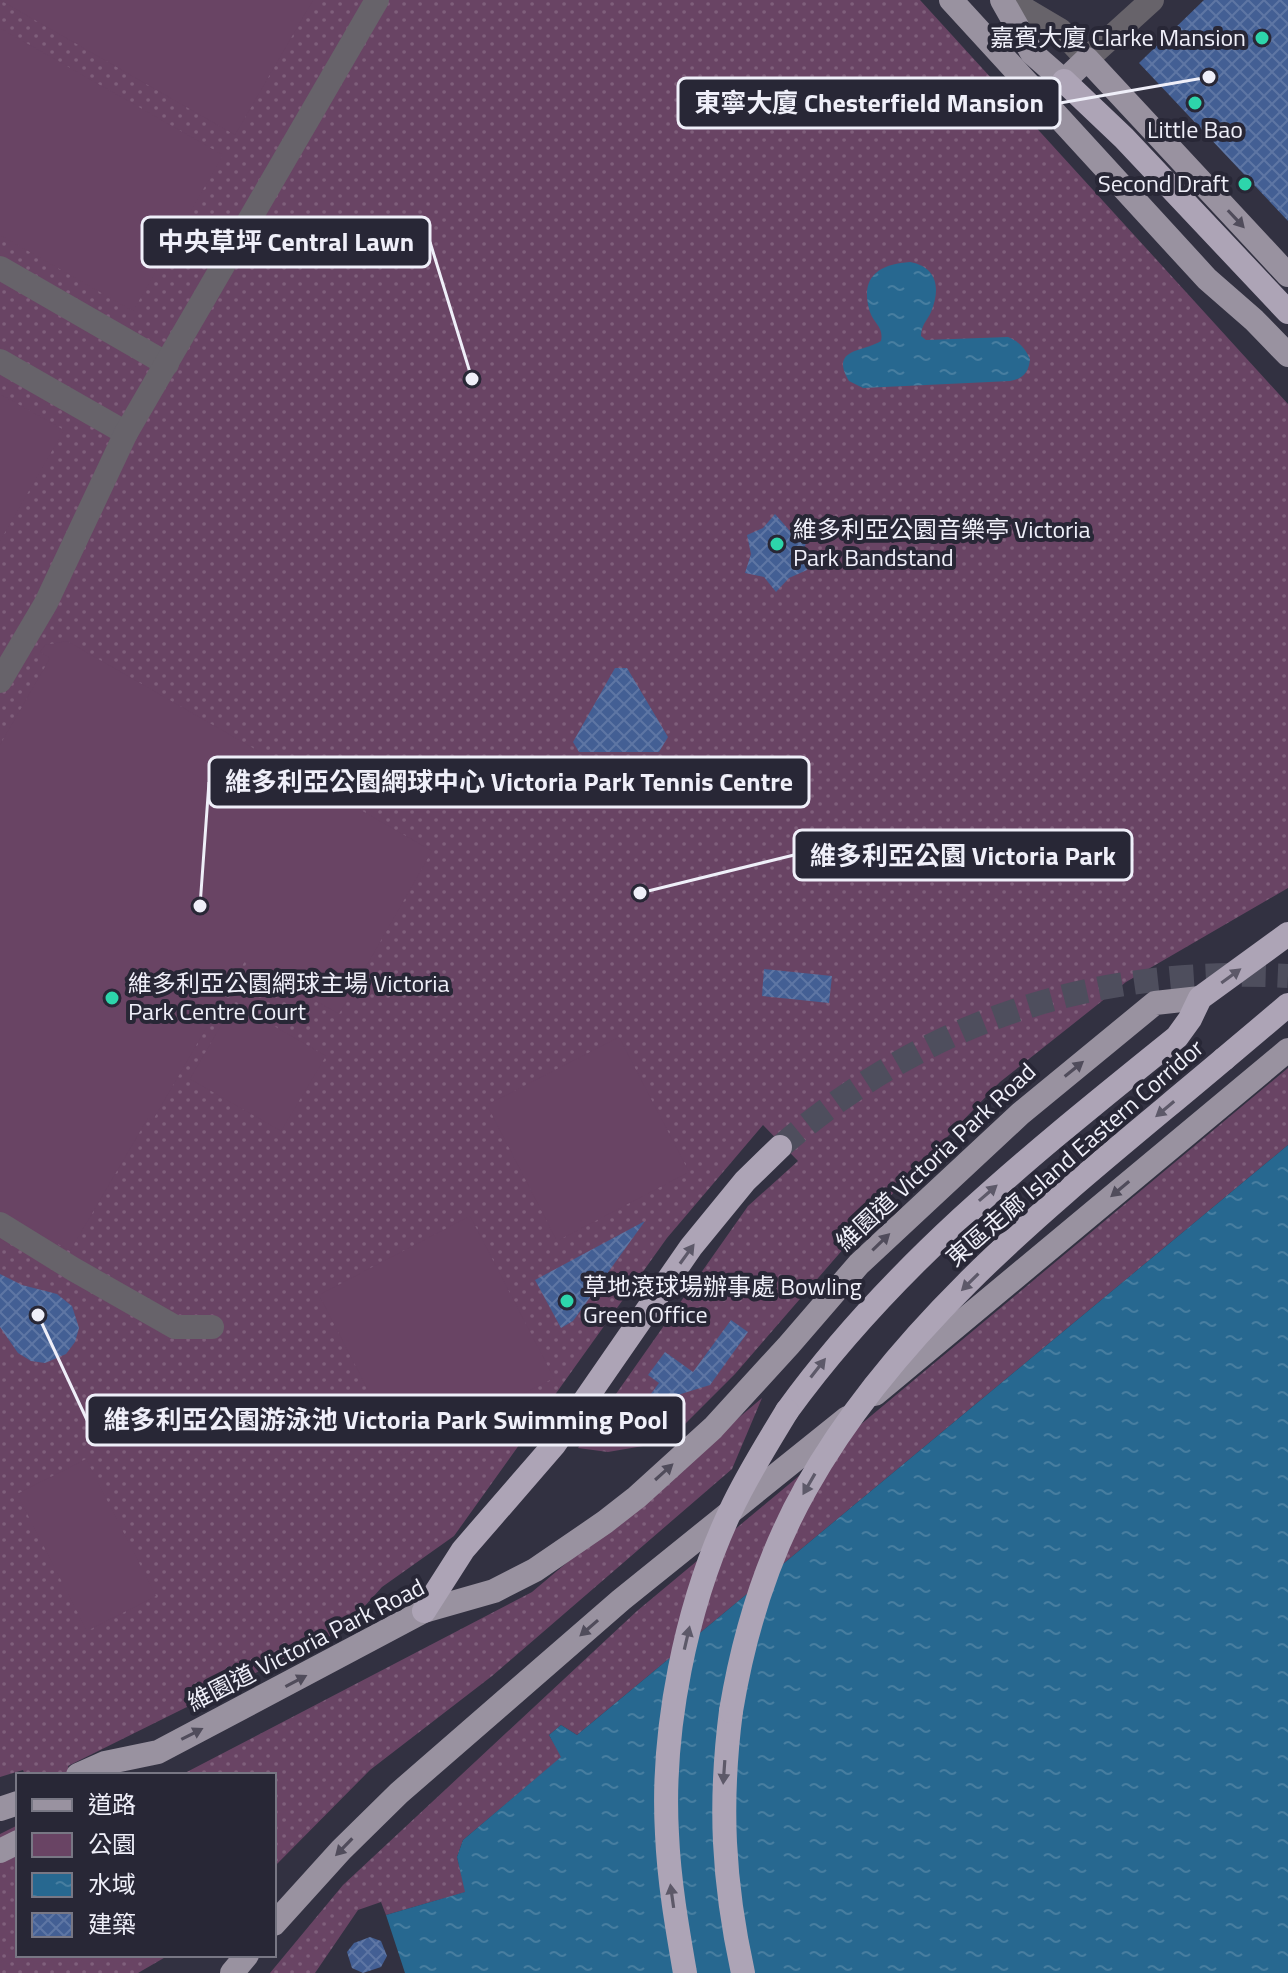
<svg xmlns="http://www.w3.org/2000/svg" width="1288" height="1973" font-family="'Titillium Web','Noto Sans TC',sans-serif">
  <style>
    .green { fill: url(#green-dots) }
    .pitch { fill: #694464 }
    .water { fill: url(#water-ripples) }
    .building { fill: url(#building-cross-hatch) }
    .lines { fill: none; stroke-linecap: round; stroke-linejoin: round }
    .highway-tunnel { stroke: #4e4e5d; stroke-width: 24; stroke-dasharray: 24 12; stroke-linecap: butt }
    .minor { stroke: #67636a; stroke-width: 24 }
    .major { stroke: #9992a0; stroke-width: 24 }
    .highway { stroke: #ada4b6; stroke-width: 24 }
    .highway-bridge { stroke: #ada4b6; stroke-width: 24 }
    .oneway { fill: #504c5b }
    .oneway2 { fill: #5d5969 }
    .poi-dot { fill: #2dd5ab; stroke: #282736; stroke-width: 3 }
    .labels { text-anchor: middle; stroke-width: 8; stroke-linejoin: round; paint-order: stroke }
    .poi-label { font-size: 24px; fill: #efeff9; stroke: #282736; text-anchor: start }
    .street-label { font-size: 24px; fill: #efeff9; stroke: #282736 }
    .leader { fill: none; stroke: #efeff9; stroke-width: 3 }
    .callout-dot { fill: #efeff9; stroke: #282736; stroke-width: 3 }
    .callout { fill: #282736; stroke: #efeff9; stroke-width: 3 }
    .callout-label { font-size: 26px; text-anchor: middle; font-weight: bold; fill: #efeff9 }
  </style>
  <defs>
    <pattern id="green-dots" width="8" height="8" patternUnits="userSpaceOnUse" patternTransform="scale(2)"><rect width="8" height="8" fill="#694464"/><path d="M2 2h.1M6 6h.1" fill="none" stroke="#7f5f7b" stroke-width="1.8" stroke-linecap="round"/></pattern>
    <pattern id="water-ripples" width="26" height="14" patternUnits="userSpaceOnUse" patternTransform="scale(2)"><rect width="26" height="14" fill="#276890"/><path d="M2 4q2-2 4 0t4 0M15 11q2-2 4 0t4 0" fill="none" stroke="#477ea0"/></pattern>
    <pattern id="building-cross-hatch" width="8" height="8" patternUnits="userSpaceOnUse" patternTransform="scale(2)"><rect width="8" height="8" fill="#435f94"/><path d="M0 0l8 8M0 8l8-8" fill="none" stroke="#5e76a4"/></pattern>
  </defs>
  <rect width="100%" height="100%" fill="#323141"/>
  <g class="green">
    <polygon points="0,0 920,0 1288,404 1288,888 1126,982 1000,1082 877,1210 735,1374 674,1435 643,1446 608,1452 578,1448 748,1206 798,1161 763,1125 667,1238 454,1536 382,1587 344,1629 68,1766 71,1775 25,1775 23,1770 0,1777"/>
    <polygon points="1288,1068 1288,1145 577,1735 561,1725 549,1735 562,1757 463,1840 457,1857 466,1892 386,1915 381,1902 358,1910 315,1973 270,1973 343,1885 637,1611"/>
    <polygon points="762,1398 732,1469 492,1676 370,1770 274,1867 274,1775 181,1775 532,1592"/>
    <polygon points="18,1825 18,1955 169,1955 138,1973 0,1973 0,1834"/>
  </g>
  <g class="pitch">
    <polygon points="0,0 313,0 235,135"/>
    <polygon points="0,28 223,155 133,311 0,235"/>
    <polygon points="0,394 64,430 0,541"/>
    <polygon points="67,641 432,851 339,1014 245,961 153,1120 148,1118 70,1251 58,1244 55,1249 0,1213 0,745 50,658 40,652 45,645"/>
    <polygon points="234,1003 326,1056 281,1131 190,1079"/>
    <polygon points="619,1037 689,1172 557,1241 487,1105"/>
    <polygon points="470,1216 554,1378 402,1456 319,1295"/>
    <polygon points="86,1459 156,1596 87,1631 17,1494"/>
  </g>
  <g class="water">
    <path d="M 910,262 C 937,267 941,288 931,312 C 927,321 921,325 921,336 L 926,340 L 1008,337 C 1020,342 1025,348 1030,359 C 1029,372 1023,379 1010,381 L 863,388 L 849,381 C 829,348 864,352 881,341 C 884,327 874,324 870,312 C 859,277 879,264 910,262 Z"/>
    <polygon points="1288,1145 1288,1973 405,1973 386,1915 465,1892 457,1857 463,1840 561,1757 549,1735 561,1725 577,1735"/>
  </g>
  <g class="building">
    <polygon points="1204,0 1288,0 1288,221 1139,63"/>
    <polygon points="775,514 789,530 808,535 803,554 807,570 789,578 776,592 764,577 745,573 751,554 747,535 763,528"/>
    <polygon points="615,668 627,668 668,737 659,752 579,752 573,742"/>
    <polygon points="764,969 832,976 829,1003 762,996"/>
    <polygon points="645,1221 573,1321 561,1328 535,1280"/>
    <polygon points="0,1274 22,1285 57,1294 72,1306 79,1328 75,1342 66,1354 45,1363 31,1361 18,1353 0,1327"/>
    <polygon points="731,1320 748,1332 710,1385 642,1406 659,1383 648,1375 665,1352 693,1372"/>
    <polygon points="370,1937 381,1941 387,1956 381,1967 363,1973 352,1968 347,1952 354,1943"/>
  </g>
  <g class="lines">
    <path class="highway-tunnel" d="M 780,1147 C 926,1020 1096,966 1288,976"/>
    <g class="minor">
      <polyline points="1009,0 1060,30 1087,59 1152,0"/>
      <polyline points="0,268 167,364"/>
      <polyline points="0,361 126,433"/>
      <polyline points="0,681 46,603 126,433 377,0"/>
      <polyline points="0,1224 73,1269 175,1327 212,1327"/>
    </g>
    <g class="major">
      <polyline points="951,0 1207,279 1254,320 1288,355"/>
      <polyline points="1002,0 1032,53 1064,81 1087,59 1288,275"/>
      <polyline points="875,1394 1288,1050"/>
      <polyline points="78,1775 105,1763 158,1752 424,1611 494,1591 535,1570 605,1522 637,1497 713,1428 789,1345 859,1264 1020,1114 1155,1003 1200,998"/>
      <polyline points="0,1809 18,1803"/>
      <polyline points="0,1851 18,1842"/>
      <polyline points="274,1924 341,1850 399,1793 621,1600 847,1418"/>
      <polyline points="232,1973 247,1955"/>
    </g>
    <g class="highway">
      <polyline points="1064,81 1124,138 1288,312"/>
      <polyline points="1224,1059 1288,1005"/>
      <path d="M 787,1411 C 894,1263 1036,1151 1177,1037 L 1190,1019 L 1200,998 L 1288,934"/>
      <polyline points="424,1611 463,1550 554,1445 691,1247 745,1181 780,1147"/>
      <path d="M 731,1711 C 719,1804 723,1882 743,1973"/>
    </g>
    <g class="highway-bridge">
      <path d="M 731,1711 C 744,1633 767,1557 806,1488 C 903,1314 1075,1185 1224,1059"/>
      <path d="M 685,1973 C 677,1927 669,1881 667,1834 C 661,1730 686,1606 730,1512 C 746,1477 767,1444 787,1411"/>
    </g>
  </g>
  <defs><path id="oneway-solid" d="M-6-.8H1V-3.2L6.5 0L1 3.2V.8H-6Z" transform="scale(2)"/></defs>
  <g class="oneway">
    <use href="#oneway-solid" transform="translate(1236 219) rotate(47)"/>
    <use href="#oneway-solid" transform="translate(1074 1069) rotate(-39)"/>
    <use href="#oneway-solid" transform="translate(1120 1189) rotate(140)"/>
    <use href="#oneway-solid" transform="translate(881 1242) rotate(-44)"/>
    <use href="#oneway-solid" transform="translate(664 1472) rotate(-42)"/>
    <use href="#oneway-solid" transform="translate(589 1628) rotate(139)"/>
    <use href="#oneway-solid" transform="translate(296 1681) rotate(-28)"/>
    <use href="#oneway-solid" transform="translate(192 1734) rotate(-27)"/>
    <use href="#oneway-solid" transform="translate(344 1847) rotate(134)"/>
  </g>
  <g class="oneway2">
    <use href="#oneway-solid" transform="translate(1231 976) rotate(-36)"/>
    <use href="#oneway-solid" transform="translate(1165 1109) rotate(140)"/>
    <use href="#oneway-solid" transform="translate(988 1193) rotate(-41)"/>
    <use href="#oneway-solid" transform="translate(687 1254) rotate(-54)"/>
    <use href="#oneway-solid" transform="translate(970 1282) rotate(135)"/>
    <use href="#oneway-solid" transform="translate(818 1368) rotate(-52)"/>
    <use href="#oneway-solid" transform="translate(809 1484) rotate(120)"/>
    <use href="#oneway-solid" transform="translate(687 1638) rotate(-77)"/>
    <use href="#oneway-solid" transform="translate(724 1772) rotate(94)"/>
    <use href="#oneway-solid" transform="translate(672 1896) rotate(-98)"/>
  </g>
  <g class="poi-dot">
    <circle cx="1262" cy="38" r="8"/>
    <circle cx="1195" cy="103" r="8"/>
    <circle cx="1245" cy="184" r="8"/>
    <circle cx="777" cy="544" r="8"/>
    <circle cx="112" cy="998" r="8"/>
    <circle cx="567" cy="1301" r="8"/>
  </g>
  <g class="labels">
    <g class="poi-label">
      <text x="1246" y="46" text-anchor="end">嘉賓大廈 Clarke Mansion</text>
      <text x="1195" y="138" text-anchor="middle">Little Bao</text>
      <text x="1229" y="192" text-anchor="end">Second Draft</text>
      <text x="793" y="538">維多利亞公園音樂亭 Victoria<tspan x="793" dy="28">Park Bandstand</tspan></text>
      <text x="128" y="992">維多利亞公園網球主場 Victoria<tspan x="128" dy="28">Park Centre Court</tspan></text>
      <text x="583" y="1295">草地滾球場辦事處 Bowling<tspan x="583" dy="28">Green Office</tspan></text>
    </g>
    <g class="street-label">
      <text transform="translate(1075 1153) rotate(-41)" y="8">東區走廊 Island Eastern Corridor</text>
      <text transform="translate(936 1157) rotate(-43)" y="8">維園道 Victoria Park Road</text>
      <text transform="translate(306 1645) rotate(-27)" y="8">維園道 Victoria Park Road</text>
    </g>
  </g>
  <path class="leader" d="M1209 77L1060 103M472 379L430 242M200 906L209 782M640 893L794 855M38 1315L87 1420"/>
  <g class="callout-dot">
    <circle cx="1209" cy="77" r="8"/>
    <circle cx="472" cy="379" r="8"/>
    <circle cx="200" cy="906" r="8"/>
    <circle cx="640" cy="893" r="8"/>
    <circle cx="38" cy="1315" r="8"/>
  </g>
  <g class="callout">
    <rect x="678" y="78" width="382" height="50" rx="8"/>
    <rect x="142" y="217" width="288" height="50" rx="8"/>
    <rect x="209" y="757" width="600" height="50" rx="8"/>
    <rect x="794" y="830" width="338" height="50" rx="8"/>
    <rect x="87" y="1395" width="597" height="50" rx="8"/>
  </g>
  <g class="callout-label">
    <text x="869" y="112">東寧大廈 Chesterfield Mansion</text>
    <text x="286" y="251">中央草坪 Central Lawn</text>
    <text x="509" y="791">維多利亞公園網球中心 Victoria Park Tennis Centre</text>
    <text x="963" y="865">維多利亞公園 Victoria Park</text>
    <text x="386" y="1429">維多利亞公園游泳池 Victoria Park Swimming Pool</text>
  </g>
  <rect x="16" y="1773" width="260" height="184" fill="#282736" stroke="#787784" stroke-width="2"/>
  <rect x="32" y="1799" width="40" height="12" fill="#9992a0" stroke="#787784" stroke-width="2"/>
  <text x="88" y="1813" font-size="24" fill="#efeff9">道路</text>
  <rect x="32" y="1833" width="40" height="24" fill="#694464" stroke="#787784" stroke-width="2"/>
  <text x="88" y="1853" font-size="24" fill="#efeff9">公園</text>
  <rect x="32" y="1873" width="40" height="24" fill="url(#water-ripples)" stroke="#787784" stroke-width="2"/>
  <text x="88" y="1893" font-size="24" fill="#efeff9">水域</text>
  <rect x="32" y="1913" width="40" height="24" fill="url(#building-cross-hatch)" stroke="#787784" stroke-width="2"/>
  <text x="88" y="1933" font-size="24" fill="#efeff9">建築</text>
</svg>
